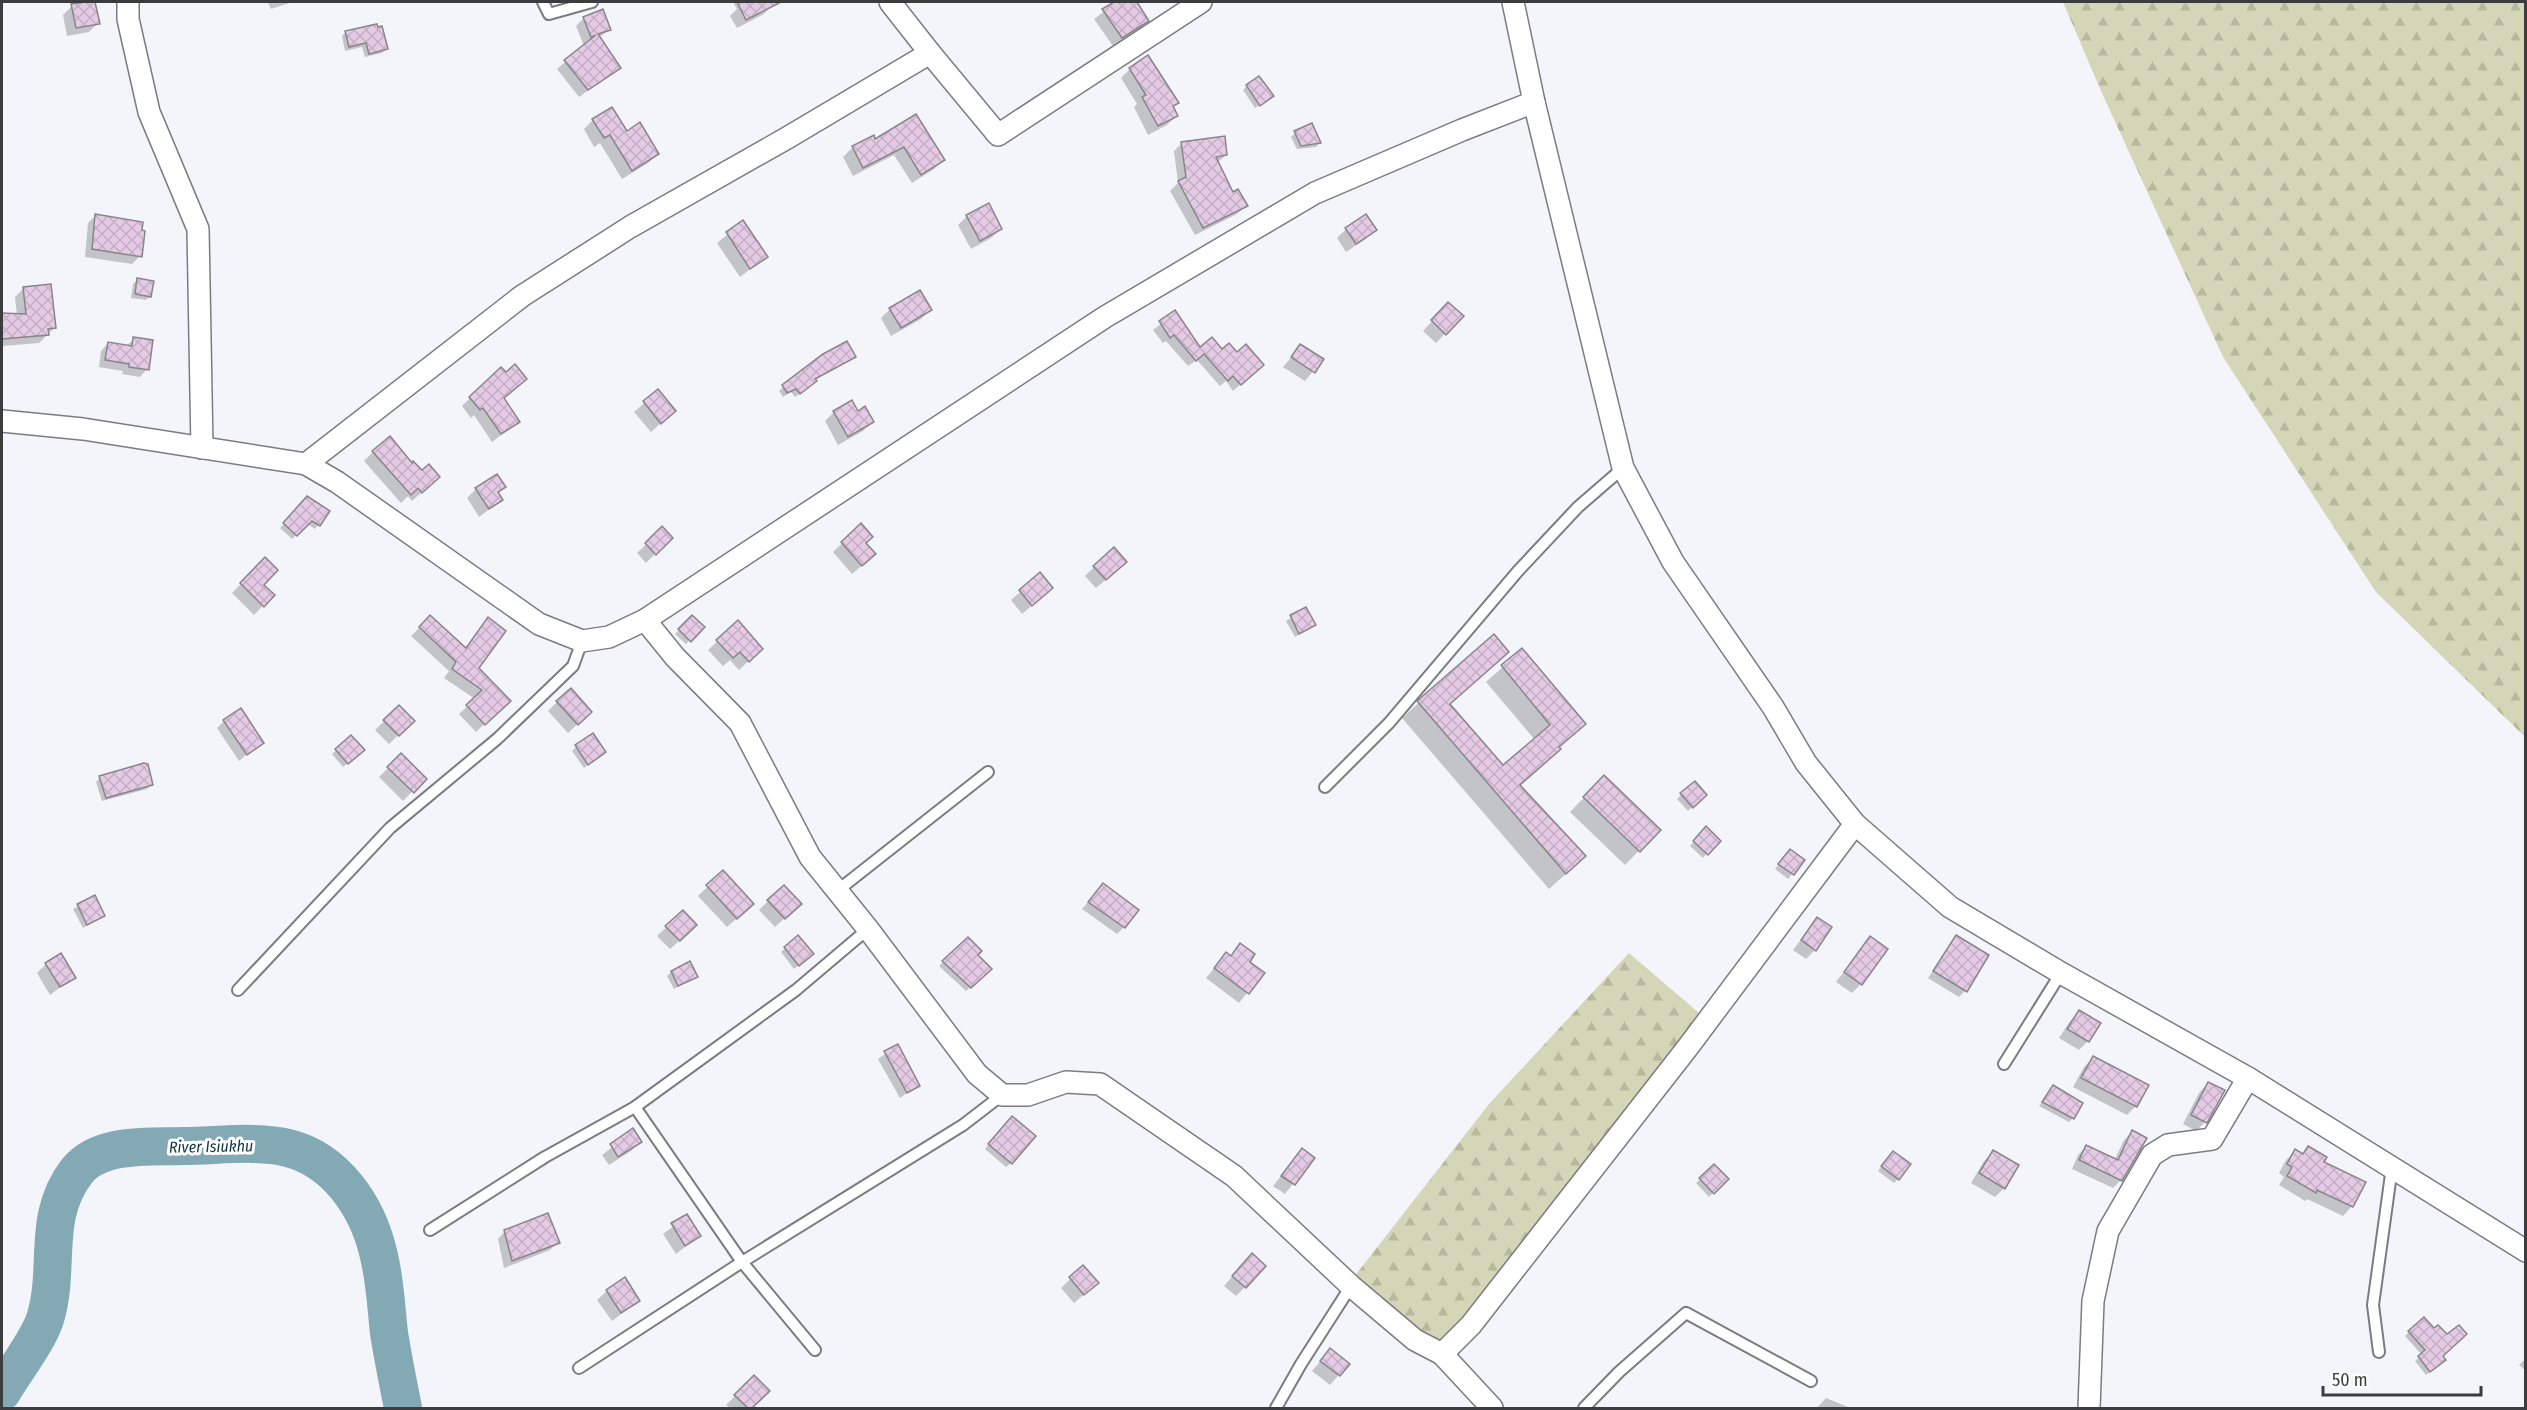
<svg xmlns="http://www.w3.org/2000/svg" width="2527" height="1410" font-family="'Fira Sans Condensed',sans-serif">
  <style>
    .forest { fill: url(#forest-firs) }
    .shadow { fill: #0003 }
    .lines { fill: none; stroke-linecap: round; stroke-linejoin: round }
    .river { stroke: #83a9b5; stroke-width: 38 }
    .building { fill: url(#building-cross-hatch); stroke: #898589; stroke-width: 1.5 }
    .service-casing { stroke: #7a7c81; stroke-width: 14 }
    .minor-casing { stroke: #7a7c81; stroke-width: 24 }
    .service { stroke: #fff; stroke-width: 10 }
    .minor { stroke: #fff; stroke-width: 21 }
    .labels { text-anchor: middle; stroke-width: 6; stroke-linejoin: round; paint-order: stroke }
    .water-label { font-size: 16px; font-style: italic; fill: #113540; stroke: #fff }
  </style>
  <defs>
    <pattern id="forest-firs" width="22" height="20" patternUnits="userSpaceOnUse" patternTransform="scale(1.5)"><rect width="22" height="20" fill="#d4d7b7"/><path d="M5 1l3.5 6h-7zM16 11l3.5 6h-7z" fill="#b7b99e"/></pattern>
    <pattern id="building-cross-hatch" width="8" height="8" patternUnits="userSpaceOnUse" patternTransform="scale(1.5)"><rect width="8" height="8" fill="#e4cae4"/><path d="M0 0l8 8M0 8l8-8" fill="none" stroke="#c4aec5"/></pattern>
  </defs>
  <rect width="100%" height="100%" fill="#f3f5fb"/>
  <g class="forest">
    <polygon points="2063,2 2525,2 2525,737 2376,592 2223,357 2101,91"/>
    <polygon points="1629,953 1705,1018 1441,1351 1350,1282 1489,1104"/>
  </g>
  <g class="shadow">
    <polygon points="94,2 98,23 89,32 67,36 63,15 72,6"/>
    <polygon points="268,2 292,2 271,9"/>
    <polygon points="733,2 772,2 773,4 764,14 737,28 730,16 737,9"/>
    <polygon points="1117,2 1136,2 1148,20 1138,29 1113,46 1094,19"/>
    <polygon points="584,18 609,29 599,38 619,68 579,97 557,69 584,46 576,26"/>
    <polygon points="346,32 386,49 382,53 365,57 362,47 345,51 342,36"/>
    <polygon points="1130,69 1177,103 1172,107 1177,115 1167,125 1148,135 1134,107 1137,104 1121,78"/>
    <polygon points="1247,86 1268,100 1255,108 1243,90"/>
    <polygon points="916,116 943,160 934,169 912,183 894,155 853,176 843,157 853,147 873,137 875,142"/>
    <polygon points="593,120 626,133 658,154 648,163 622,179 600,143 594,147 584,129"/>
    <polygon points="1295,133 1320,143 1316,147 1297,149 1291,137"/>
    <polygon points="1182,143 1226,155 1217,163 1232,194 1246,206 1237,214 1195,235 1170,191 1178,183 1174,151"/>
    <polygon points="96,215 140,256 132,264 85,257 88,223"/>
    <polygon points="967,216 1001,229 991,238 971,249 958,225"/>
    <polygon points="743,222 766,257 740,277 717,243"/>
    <polygon points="1346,229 1375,230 1366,239 1346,252 1337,238"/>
    <polygon points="138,280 150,296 146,300 131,298 133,284"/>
    <polygon points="23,289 54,328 39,343 2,346 2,315 17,315 15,297"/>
    <polygon points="1448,304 1461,316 1436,343 1423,331"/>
    <polygon points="890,309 930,310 921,319 891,336 881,318"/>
    <polygon points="1175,313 1200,349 1255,372 1233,391 1226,381 1220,386 1197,360 1188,366 1166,341 1163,343 1153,330"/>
    <polygon points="134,339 147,369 140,377 122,374 123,371 99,367 101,351 108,343 126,346"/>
    <polygon points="1301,346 1322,360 1305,381 1283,367"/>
    <polygon points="854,356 814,380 811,385 795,397 791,392 783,397 779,391 783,387"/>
    <polygon points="658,391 674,411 651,432 634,412"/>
    <polygon points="470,398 503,398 518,422 492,442 474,415 471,418 462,406"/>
    <polygon points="834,412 857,413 872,422 863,431 838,445 825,421"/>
    <polygon points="373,452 429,486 412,501 408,496 401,503 364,461"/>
    <polygon points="504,487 497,494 501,500 479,517 467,498 476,489"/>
    <polygon points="308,498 328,512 315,529 307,524 292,539 280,528"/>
    <polygon points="861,525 865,563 852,574 833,552"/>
    <polygon points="662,529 671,538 646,563 637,553"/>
    <polygon points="265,559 262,585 273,595 254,615 232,593"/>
    <polygon points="1094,567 1116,571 1096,588 1085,576"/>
    <polygon points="1040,575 1042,597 1022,614 1011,600"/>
    <polygon points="1306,609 1314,625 1295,637 1286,621"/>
    <polygon points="430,617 465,649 488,619 477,668 508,701 476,732 459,714 475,699 444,678 449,671 411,636"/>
    <polygon points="692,617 703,627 686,644 675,634"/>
    <polygon points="738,622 761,649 739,670 730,660 723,666 708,650"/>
    <polygon points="1493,636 1449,705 1503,767 1535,740 1486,682 1522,650 1584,724 1519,786 1568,872 1549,889 1402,718"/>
    <polygon points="557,702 590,712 568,733 548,711"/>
    <polygon points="399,707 413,721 389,744 375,730"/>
    <polygon points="224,721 256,746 239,761 217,728"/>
    <polygon points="351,737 359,754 343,767 332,754"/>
    <polygon points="576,747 604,752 584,768 572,751"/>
    <polygon points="401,756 424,779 403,801 379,777"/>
    <polygon points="1604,777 1659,830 1625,865 1570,812"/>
    <polygon points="100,778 151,784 147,789 102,801 96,782"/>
    <polygon points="1682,794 1701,799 1688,811 1677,799"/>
    <polygon points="1706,828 1719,841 1703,858 1690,846"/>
    <polygon points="1786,855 1803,860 1788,879 1775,869"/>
    <polygon points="723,872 743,913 727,927 698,896"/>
    <polygon points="1103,885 1124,927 1117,934 1082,909"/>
    <polygon points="94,897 103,916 83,928 73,909"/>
    <polygon points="768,901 790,913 775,927 759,910"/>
    <polygon points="683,912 686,935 670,949 657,936"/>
    <polygon points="1817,919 1815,950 1806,959 1793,950"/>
    <polygon points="798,937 808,958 794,969 781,952"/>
    <polygon points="1956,937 1965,991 1959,997 1928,978"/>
    <polygon points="1870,938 1861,984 1852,993 1836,982"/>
    <polygon points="967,939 976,955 990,969 966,991 939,966"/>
    <polygon points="1240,945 1248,962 1263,973 1239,1003 1206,978 1226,954 1230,957"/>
    <polygon points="46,964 74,977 50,995 37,973"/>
    <polygon points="671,972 696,976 674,989 667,976"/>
    <polygon points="2079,1012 2088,1041 2079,1050 2059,1038 2070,1021"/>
    <polygon points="897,1046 918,1085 900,1098 878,1059"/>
    <polygon points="2093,1058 2136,1106 2127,1115 2073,1087 2084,1067"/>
    <polygon points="2208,1083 2205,1122 2196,1131 2183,1124 2199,1093"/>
    <polygon points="2053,1087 2073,1118 2069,1122 2039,1106"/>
    <polygon points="1008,1122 1011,1163 1006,1167 985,1149"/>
    <polygon points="633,1131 640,1142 631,1151 609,1165 602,1155"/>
    <polygon points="2132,1132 2121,1180 2113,1188 2072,1169 2078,1155 2086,1147 2114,1161 2124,1140"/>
    <polygon points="2308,1148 2322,1162 2352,1206 2343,1216 2307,1199 2305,1201 2279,1185 2284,1177 2279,1173 2286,1160 2295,1151 2301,1155"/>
    <polygon points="1302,1150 1313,1158 1285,1194 1273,1186"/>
    <polygon points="1994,1152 2004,1188 1995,1197 1971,1183 1984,1161"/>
    <polygon points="1889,1157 1898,1179 1894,1183 1878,1171"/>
    <polygon points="1714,1166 1727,1179 1709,1197 1696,1183"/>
    <polygon points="687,1216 699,1236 676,1254 663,1234"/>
    <polygon points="505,1231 558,1242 550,1250 504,1268 498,1239"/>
    <polygon points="1243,1264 1245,1287 1236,1296 1224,1286"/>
    <polygon points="1083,1267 1097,1283 1074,1303 1061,1288"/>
    <polygon points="607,1291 638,1301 612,1321 597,1300"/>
    <polygon points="2409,1332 2441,1356 2440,1364 2426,1375 2415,1361 2422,1355 2405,1336"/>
    <polygon points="1330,1350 1348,1364 1330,1385 1312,1371"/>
    <polygon points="2526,1358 2526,1371 2519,1365"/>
    <polygon points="754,1377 768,1391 750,1408 730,1408 726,1405"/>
    <polygon points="1826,1398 1848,1407 1848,1408 1817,1408"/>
  </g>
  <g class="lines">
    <path class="river" d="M 2,1392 C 14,1371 38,1341 45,1319 C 61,1268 41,1217 77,1171 C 100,1142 151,1147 184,1146 C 216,1146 257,1140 288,1148 C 336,1160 367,1206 378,1252 C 385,1278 386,1306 389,1333 C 393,1358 398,1383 403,1408"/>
  </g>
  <g class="building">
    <polygon points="86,2 95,2 100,24 76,28 71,4"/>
    <polygon points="737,2 781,2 746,20"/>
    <polygon points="1114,2 1137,2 1149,21 1122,38 1102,9"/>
    <polygon points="603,9 611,30 598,34 621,68 588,90 564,60 596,35 591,37 583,17"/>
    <polygon points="377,24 378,27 382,26 388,49 369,54 366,43 349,47 345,31"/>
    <polygon points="1148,55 1179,103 1173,106 1178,116 1158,126 1142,97 1146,95 1129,68"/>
    <polygon points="1259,76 1274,96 1260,106 1246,85"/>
    <polygon points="612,107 627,131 640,122 659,154 632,171 610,135 604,138 592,119"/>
    <polygon points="916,114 945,160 921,175 904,147 863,168 852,146 874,135 875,139"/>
    <polygon points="1312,123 1321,143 1301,146 1294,131"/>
    <polygon points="1225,136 1227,155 1216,157 1233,192 1238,189 1248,206 1203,228 1178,181 1186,177 1181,142"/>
    <polygon points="989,203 1002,229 980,241 966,215"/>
    <polygon points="95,214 143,222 142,230 145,231 142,257 92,249"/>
    <polygon points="1366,214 1377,230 1356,244 1345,228"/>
    <polygon points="743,220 768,257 750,269 726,232"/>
    <polygon points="137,278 154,281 151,297 135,294"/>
    <polygon points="51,284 56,328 48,329 49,335 2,339 2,313 26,314 23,287"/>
    <polygon points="920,290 932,310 901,328 889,308"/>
    <polygon points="1448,302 1464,316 1446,335 1431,320"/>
    <polygon points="1175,310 1200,347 1212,337 1222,349 1229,343 1237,352 1246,344 1264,365 1241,385 1233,376 1228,381 1204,354 1196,361 1174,335 1170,338 1159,321"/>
    <polygon points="133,337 153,340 149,370 129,367 129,364 105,360 108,342 132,346"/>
    <polygon points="847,341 856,357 815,379 817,381 800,394 796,389 787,393 782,385 823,354"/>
    <polygon points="1300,344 1324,359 1315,373 1291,357"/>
    <polygon points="515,364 527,379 504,398 520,422 501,434 483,408 480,410 469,397 501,367 506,372"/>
    <polygon points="658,389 676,411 661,424 643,401"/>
    <polygon points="852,400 858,411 865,406 874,422 848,437 833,411"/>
    <polygon points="390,436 412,463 413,461 422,470 429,464 440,477 422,493 418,488 411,495 372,451"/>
    <polygon points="497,474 506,487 498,492 503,500 489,509 475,488"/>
    <polygon points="307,496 330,511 320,526 312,521 297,536 283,523"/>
    <polygon points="861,523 873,537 866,543 876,554 862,566 841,542"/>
    <polygon points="662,526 673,538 656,555 645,543"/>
    <polygon points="1114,547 1127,562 1106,580 1093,566"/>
    <polygon points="265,557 278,570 264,585 275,595 264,607 240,583"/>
    <polygon points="1040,572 1053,588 1032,606 1019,590"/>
    <polygon points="1306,607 1316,625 1299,634 1290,615"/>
    <polygon points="430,615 466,648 488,617 506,631 479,668 511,701 485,725 466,705 482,690 452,669 456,662 419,627"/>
    <polygon points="692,615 705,627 691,642 678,629"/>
    <polygon points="738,620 763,649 749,662 740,652 733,658 716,640"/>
    <polygon points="1494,634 1509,652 1450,704 1503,765 1550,725 1501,665 1522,648 1586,724 1559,747 1561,749 1520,785 1586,856 1566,874 1417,701"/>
    <polygon points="571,688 592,712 578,725 556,701"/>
    <polygon points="399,705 415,721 399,736 383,720"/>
    <polygon points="241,708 264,743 247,755 223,720"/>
    <polygon points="593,733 606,752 588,765 575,745"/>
    <polygon points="351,735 365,750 348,764 335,749"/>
    <polygon points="401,753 427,779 414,793 387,767"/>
    <polygon points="144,763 148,764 153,785 106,798 99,776"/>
    <polygon points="1604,775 1661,830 1640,852 1583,797"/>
    <polygon points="1695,781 1707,795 1693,808 1680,793"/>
    <polygon points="1706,826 1721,841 1708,855 1693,841"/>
    <polygon points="1790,849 1805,860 1794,875 1778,864"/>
    <polygon points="723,870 754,904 737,919 706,885"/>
    <polygon points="1103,883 1139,910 1125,928 1088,902"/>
    <polygon points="784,885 802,904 785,919 767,900"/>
    <polygon points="95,895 105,916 87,925 77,904"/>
    <polygon points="683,910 697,925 680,941 665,926"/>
    <polygon points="1817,917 1832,927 1816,951 1801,940"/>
    <polygon points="798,935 814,954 799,966 784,947"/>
    <polygon points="1956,935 1989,955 1967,992 1933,971"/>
    <polygon points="1870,936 1888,949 1862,985 1844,972"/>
    <polygon points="968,937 982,951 978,955 992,969 971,988 942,961"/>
    <polygon points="1240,943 1255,954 1250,962 1265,973 1249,994 1214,968 1226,952 1231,956"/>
    <polygon points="61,953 76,978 60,987 45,963"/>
    <polygon points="690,961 698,977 678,986 671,971"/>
    <polygon points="2079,1010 2101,1023 2089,1042 2067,1029"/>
    <polygon points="898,1044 920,1086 907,1093 884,1051"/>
    <polygon points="2093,1056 2149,1085 2137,1107 2081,1078"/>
    <polygon points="2208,1082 2225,1090 2207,1123 2191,1115"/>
    <polygon points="2053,1085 2083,1103 2074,1119 2042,1102"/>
    <polygon points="1012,1116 1036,1136 1012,1164 988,1144"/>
    <polygon points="633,1128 642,1142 618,1157 610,1144"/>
    <polygon points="2132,1130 2147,1138 2122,1181 2079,1160 2086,1145 2118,1160"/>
    <polygon points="2308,1146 2327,1157 2324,1162 2366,1182 2353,1207 2317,1190 2316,1193 2287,1176 2292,1167 2287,1164 2295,1149 2303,1154"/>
    <polygon points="1302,1148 1315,1158 1295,1185 1281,1176"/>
    <polygon points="1993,1150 2019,1165 2005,1189 1979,1173"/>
    <polygon points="1893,1151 1911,1164 1899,1180 1881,1166"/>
    <polygon points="1714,1164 1729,1179 1714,1194 1699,1178"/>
    <polygon points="548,1213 560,1243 512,1261 504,1230"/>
    <polygon points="687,1214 701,1236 685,1246 671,1223"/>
    <polygon points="1252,1253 1266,1266 1246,1288 1232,1276"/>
    <polygon points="1083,1265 1099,1283 1084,1295 1069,1277"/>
    <polygon points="625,1277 640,1301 621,1313 606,1290"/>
    <polygon points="2424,1317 2434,1328 2438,1325 2447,1334 2459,1325 2467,1334 2443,1356 2446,1360 2430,1372 2418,1356 2425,1350 2408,1331"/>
    <polygon points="1330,1348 1350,1364 1340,1376 1320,1361"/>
    <polygon points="754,1375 770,1391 752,1408 748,1408 734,1395"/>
  </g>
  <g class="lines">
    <g class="service-casing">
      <g id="service">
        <polyline points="543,2 549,14 592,2"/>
        <polyline points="1325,787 1389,723 1518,571 1578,507 1623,468"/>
        <polyline points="837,891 988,772"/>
        <polyline points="238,990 390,828 497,739 573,666 582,641"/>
        <polyline points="2004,1064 2061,973"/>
        <polyline points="635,1107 742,1262 815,1350"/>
        <polyline points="430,1230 545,1157 635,1107 796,990 868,929"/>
        <polyline points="2379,1352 2373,1305 2392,1167"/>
        <polyline points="579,1368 742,1262 963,1125 1002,1095"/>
        <polyline points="1276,1408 1301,1364 1351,1286"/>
        <polyline points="1584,1408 1619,1372 1686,1313 1811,1381"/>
      </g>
    </g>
    <g class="minor-casing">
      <g id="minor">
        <polyline points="128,2 128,19 149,112 198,229 202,448"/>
        <polyline points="1513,2 1534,102 1623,468 1673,562 1773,707 1806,763 1855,824 1950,907 2061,973 2248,1078 2526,1251"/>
        <polyline points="930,53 998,135 1201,2"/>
        <polyline points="2,421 83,429 306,464 337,482 539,624 582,641 609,637 645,620 1105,317 1315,193 1462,130 1534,102"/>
        <polyline points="306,464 522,296 630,227 787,138 930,53 890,2"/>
        <polyline points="645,620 675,657 740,723 810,857 868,929 977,1074 1002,1095 1028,1095 1066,1082 1100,1084 1234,1176 1351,1286 1415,1340 1442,1354 1471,1325 1688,1047 1855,824"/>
        <polyline points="1442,1354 1492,1408"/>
        <polyline points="2089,1408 2093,1301 2108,1231 2152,1155 2168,1145 2212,1139 2248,1078"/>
      </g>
    </g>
    <use href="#service" class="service"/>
    <use href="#minor" class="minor"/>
  </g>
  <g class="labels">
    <g class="water-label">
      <text transform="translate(211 1146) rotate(-1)" y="6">River Isiukhu</text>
    </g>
  </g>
  <rect width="2527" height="1410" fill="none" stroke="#3b3c3e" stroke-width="6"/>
  <path d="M2323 1386v9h158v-9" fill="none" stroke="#3b3c3e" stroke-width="3"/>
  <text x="2332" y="1386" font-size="18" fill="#3b3c3e" stroke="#ffffff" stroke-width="4.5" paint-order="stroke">50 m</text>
</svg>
